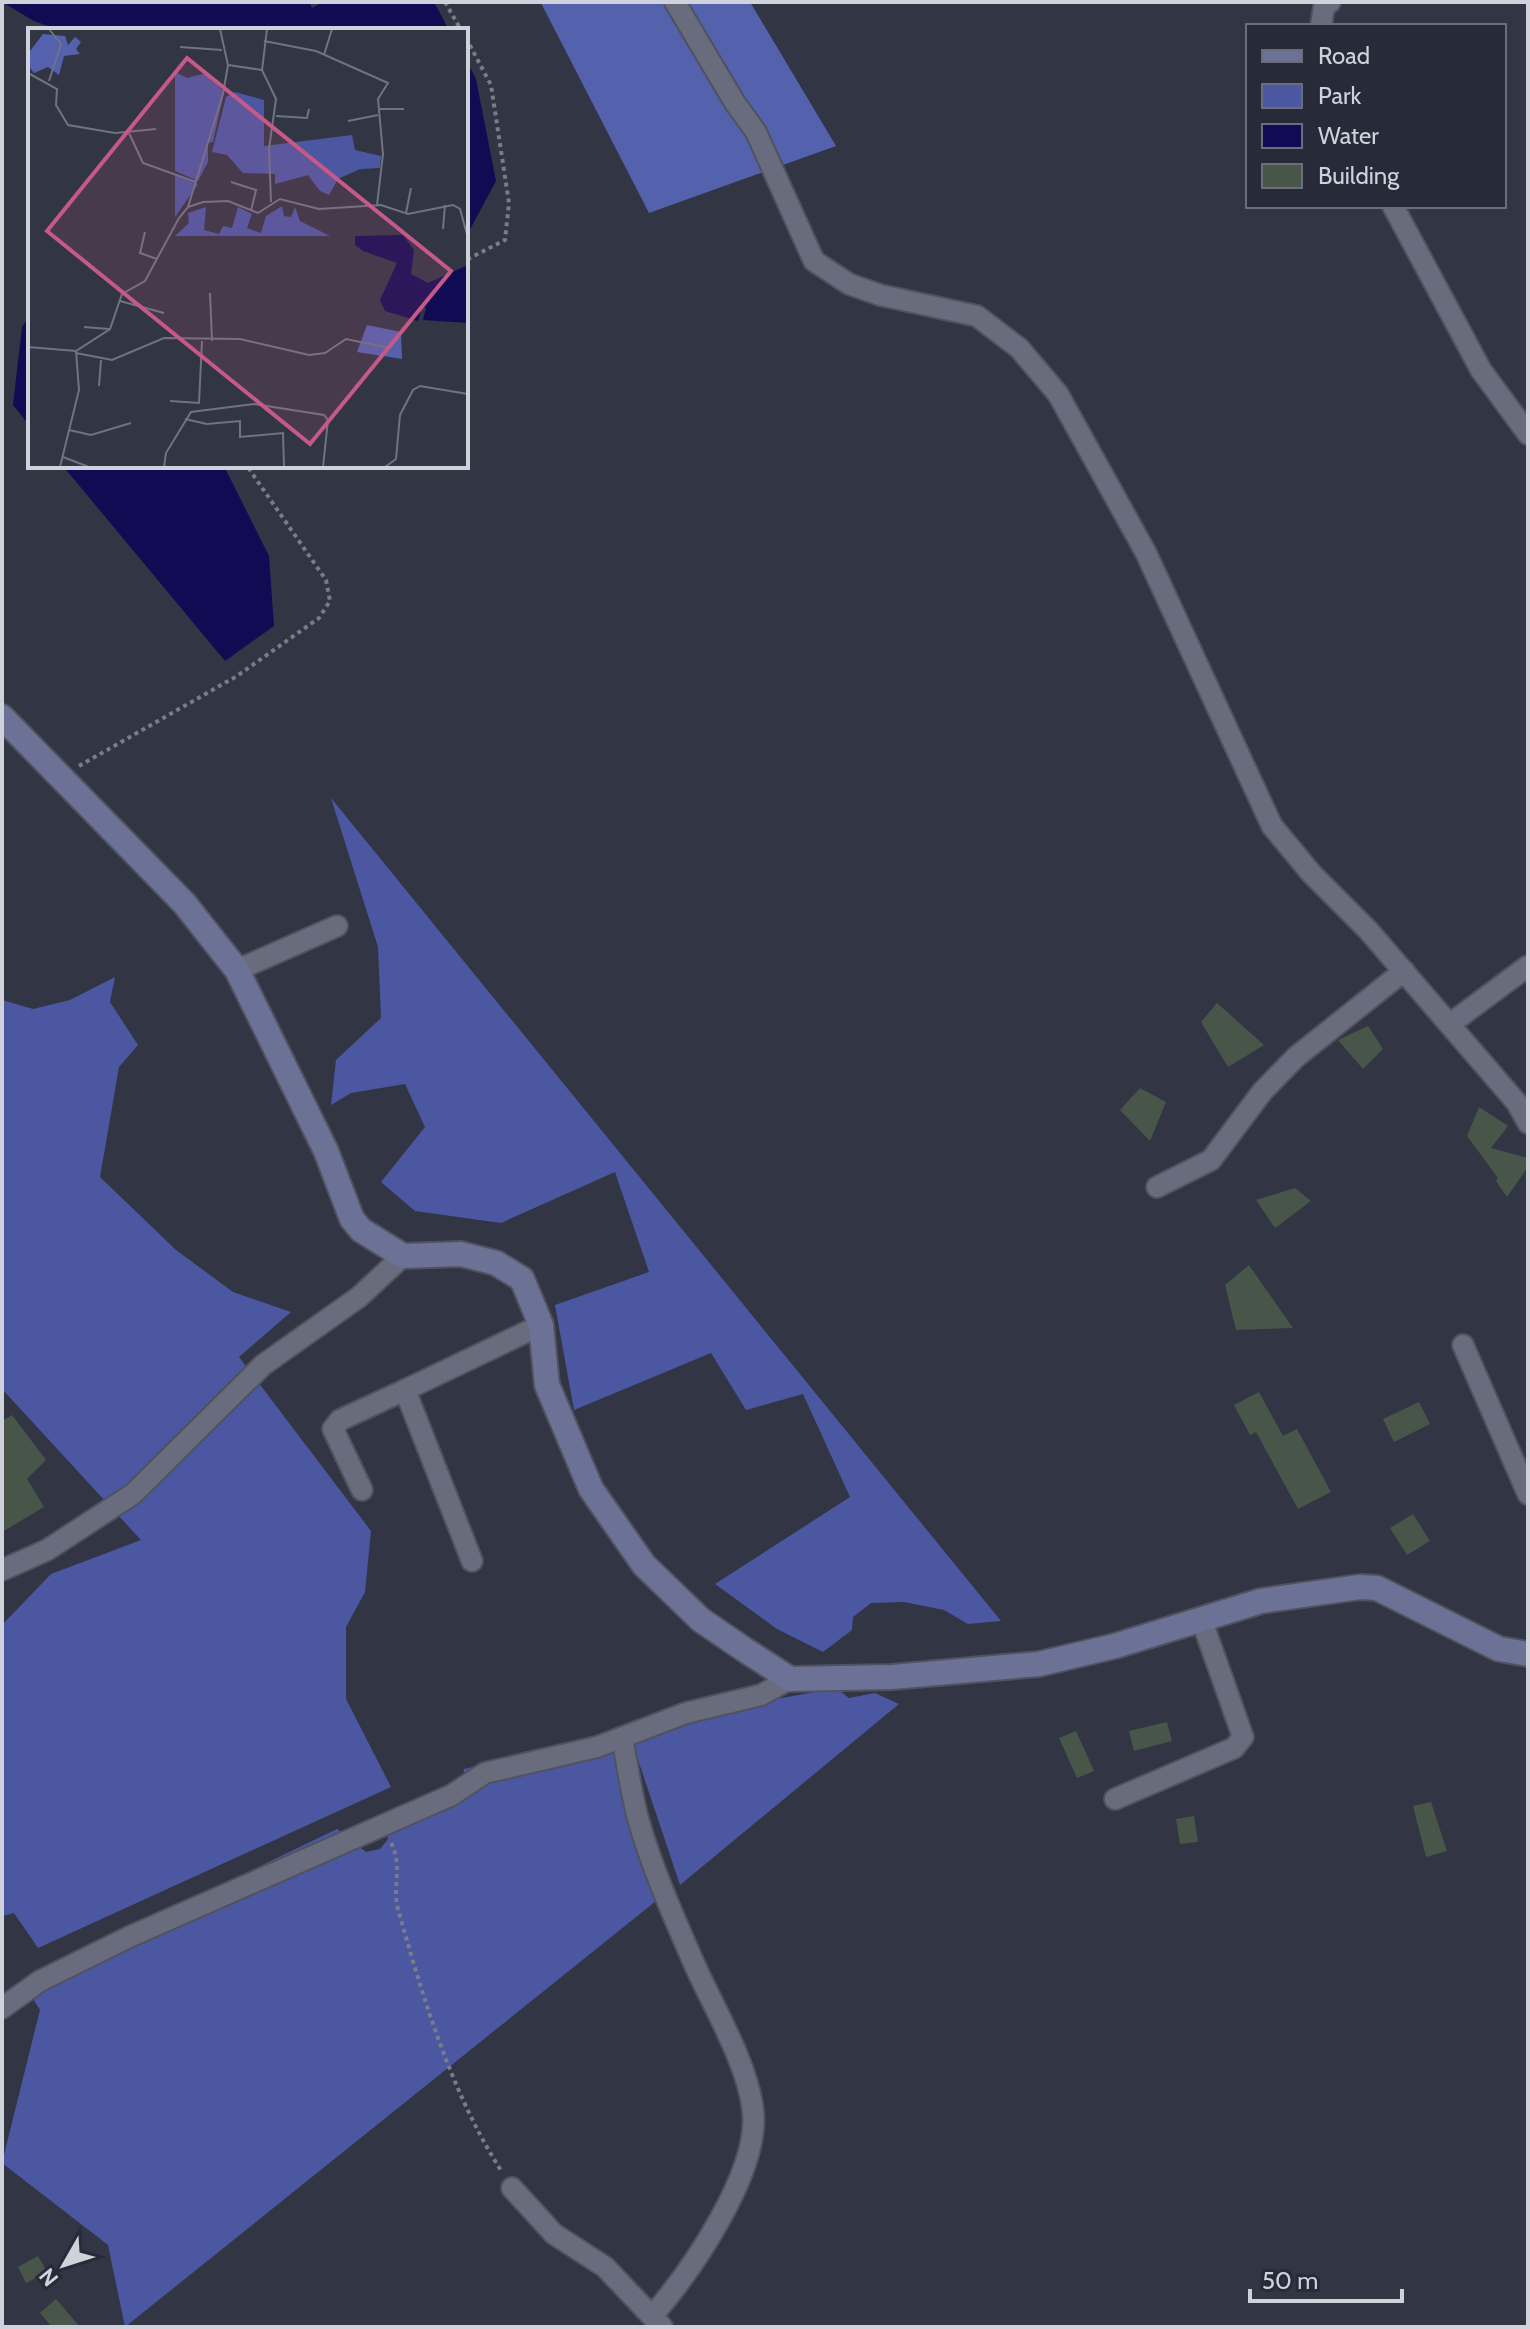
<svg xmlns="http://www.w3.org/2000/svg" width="1530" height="2329" font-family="Cabin,sans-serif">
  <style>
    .green { fill: #4b58a1 }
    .forest { fill: #5462ae }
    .water { fill: #100c53 }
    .building { fill: #48564a }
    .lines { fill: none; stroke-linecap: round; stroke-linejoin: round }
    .street-casing { stroke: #50525f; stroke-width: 24 }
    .secondary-casing { stroke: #50525f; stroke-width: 28 }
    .path { stroke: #797c89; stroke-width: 4; stroke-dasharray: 4 4; stroke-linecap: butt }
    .street { stroke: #686c7d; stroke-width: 20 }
    .secondary { stroke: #6b7296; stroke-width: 24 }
    .inset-road { fill: none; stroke: #707380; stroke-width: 2 }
    .view { fill: #c75988; fill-opacity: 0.15; stroke: #c75988; stroke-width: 4 }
    .inset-edge { fill: none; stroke: #cfd1db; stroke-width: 4 }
  </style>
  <rect width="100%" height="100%" fill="#313544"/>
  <g class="green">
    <polygon points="331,798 1001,1621 968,1624 944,1610 904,1602 871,1603 853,1617 852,1630 823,1652 777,1629 715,1584 850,1497 803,1394 746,1410 711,1353 574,1410 555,1305 649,1272 615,1172 501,1223 415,1211 381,1182 425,1127 405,1084 351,1093 331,1105 336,1060 381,1018 378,947"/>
    <polygon points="115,977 110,1002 138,1045 119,1067 100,1177 176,1250 233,1292 291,1312 239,1357 371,1531 365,1592 346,1627 346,1699 391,1787 38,1948 14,1913 2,1916 2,1625 51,1574 141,1540 2,1389 2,1000 33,1009 70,1000"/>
    <polygon points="836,1688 849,1698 875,1693 899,1704 680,1885 627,1727"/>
    <polygon points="609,1739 656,1901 125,2327 108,2245 2,2163 40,2010 22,1981 337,1829 366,1852 380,1849 388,1839 382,1814 462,1790 464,1769"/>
  </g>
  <polygon class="forest" points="750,2 836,146 649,213 541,3"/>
  <g class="water">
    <polygon points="2,2 310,2 312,8 323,2 434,2 449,30 59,30 34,21"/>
    <polygon points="466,60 476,79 496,181 466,237"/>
    <polygon points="30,315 30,426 13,405 22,327"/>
    <polygon points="63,466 224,466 269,556 274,626 225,661"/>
  </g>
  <g class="building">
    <polygon points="1217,1003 1264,1045 1228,1067 1201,1022"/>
    <polygon points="1368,1026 1383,1049 1363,1069 1338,1040"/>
    <polygon points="1140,1088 1166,1102 1150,1141 1120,1110"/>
    <polygon points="1479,1107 1508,1126 1491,1148 1528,1158 1528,1167 1507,1197 1496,1181 1498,1178 1467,1136"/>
    <polygon points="1295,1188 1311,1201 1275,1228 1256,1200"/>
    <polygon points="1249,1265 1293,1328 1236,1330 1225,1285"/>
    <polygon points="1259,1392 1283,1436 1297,1429 1331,1492 1298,1509 1256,1432 1250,1435 1234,1405"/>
    <polygon points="1419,1402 1430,1424 1394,1442 1383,1419"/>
    <polygon points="12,1415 46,1460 27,1479 44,1507 2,1532 2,1421"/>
    <polygon points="1413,1514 1430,1541 1407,1555 1390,1528"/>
    <polygon points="1167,1722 1172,1741 1134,1751 1129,1731"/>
    <polygon points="1076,1731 1094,1771 1077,1778 1059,1738"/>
    <polygon points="1431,1802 1447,1851 1426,1857 1413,1806"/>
    <polygon points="1194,1816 1198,1842 1180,1844 1176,1819"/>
    <polygon points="38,2256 47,2272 26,2283 18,2267"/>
    <polygon points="56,2299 80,2327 52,2327 40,2313"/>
  </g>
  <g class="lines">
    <g class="street-casing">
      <g id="street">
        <polyline points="675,2 735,103 756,132 814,261 849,284 880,295 977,316 1019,348 1058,394 1146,553 1272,826 1311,873 1368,930 1517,1103 1528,1123"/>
        <polyline points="1321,26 1324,7 1330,2"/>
        <polyline points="1393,206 1481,370 1528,434"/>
        <polyline points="237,970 337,926"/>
        <polyline points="1450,1024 1528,966"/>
        <polyline points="1157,1187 1211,1160 1262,1092 1296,1057 1404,971"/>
        <polyline points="1463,1345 1528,1494"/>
        <polyline points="362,1490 333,1429 340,1420 405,1390"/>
        <polyline points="472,1561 405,1390 541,1325"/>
        <polyline points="2,1570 47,1550 133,1494 263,1365 359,1297 403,1256"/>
        <path d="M 622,1738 C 628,1766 631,1795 639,1822 C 652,1868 673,1915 692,1959 C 711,2003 748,2063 753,2111 C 760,2172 691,2271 653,2315"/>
        <polyline points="1115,1799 1234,1748 1243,1737 1202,1621"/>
        <polyline points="2,2008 40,1981 129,1937 452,1795 485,1773 597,1747 686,1713 761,1695 790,1679"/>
        <polyline points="512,2188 554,2234 605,2267 662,2327"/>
      </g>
    </g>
    <g class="secondary-casing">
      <polyline id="secondary" points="2,717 184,903 237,970 326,1151 352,1219 361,1230 403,1256 461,1254 496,1263 522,1279 541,1325 547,1385 591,1489 644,1565 701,1620 745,1650 790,1679 892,1677 1039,1664 1115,1646 1261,1601 1360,1587 1377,1588 1499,1649 1528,1654"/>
    </g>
    <g class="path">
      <polyline points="445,2 461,30"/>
      <polyline points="466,38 491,85 509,203 505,240 466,260"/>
      <polyline points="79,766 237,676 319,618 330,601 326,580 247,466"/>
      <path d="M 391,1843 C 403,1865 392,1887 398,1909 C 423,1998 451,2093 502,2172"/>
    </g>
    <use href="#street" class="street"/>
    <use href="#secondary" class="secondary"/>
  </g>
  <g transform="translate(28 28)">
    <rect width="440" height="440" fill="#313544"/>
    <path d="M 147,44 L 159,50 L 178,45 L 196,64 L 185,114 L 180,115 L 180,134 L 170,153 L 147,143 ZM 207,64 L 236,72 L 236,118 L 324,107 L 327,122 L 353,128 L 352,140 L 332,141 L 310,151 L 301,167 L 292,163 L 280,147 L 247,156 L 247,146 L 215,145 L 199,127 L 184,124 L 198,69 ZM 147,147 L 170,156 L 147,189 ZM 254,178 L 256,188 L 263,189 L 267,179 L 272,193 L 302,208 L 147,208 L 161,195 L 160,185 L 178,179 L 176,202 L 191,206 L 195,198 L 204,200 L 210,179 L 224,186 L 219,200 L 233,205 L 238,188 Z" fill="#4b58a1"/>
    <path d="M 15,6 L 37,8 L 40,17 L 47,9 L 53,14 L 48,21 L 52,26 L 36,28 L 31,47 L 20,39 L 6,45 L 0,37 L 2,23 ZM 339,297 L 373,304 L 374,331 L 329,324 Z" fill="#5462ae"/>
    <path d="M 375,207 L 386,222 L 383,246 L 400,255 L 440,237 L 440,295 L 395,292 L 398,280 L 394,278 L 390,293 L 357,283 L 352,272 L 369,235 L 335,223 L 327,217 L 327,208 Z" fill="#100c53"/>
    <path class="inset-road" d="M 236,13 L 288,23 L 360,55 L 350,71 L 355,126 L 349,177M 152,19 L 194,22M 296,27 L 304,1M 200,37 L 234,42 L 239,1M 234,42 L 248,71 L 241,121 L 243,174M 0,45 L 29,61 L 28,77 L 40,97 L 87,105 L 128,101M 21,53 L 33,16 L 21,1M 351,81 L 376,81M 248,88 L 279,90 L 281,81M 320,93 L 350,87M 101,105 L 115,135 L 168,154M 203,154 L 228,162 L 223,183M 160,179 L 195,66 L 200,37 L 192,1M 378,185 L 383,160M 415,201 L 417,177M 117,204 L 112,225 L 129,231M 182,265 L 184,313M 92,273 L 136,285M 56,299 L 81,301M 0,319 L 48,323 L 82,301 L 94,266 L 117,253 L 151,190 L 160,179 L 175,174 L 200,173 L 230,185 L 252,171 L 291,181 L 353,177 L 380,186 L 425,177 L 432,181 L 440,210M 48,325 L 84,332 L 136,310 L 212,311 L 281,327 L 297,325 L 318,311 L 362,320M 71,358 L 73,332M 142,373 L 171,375 L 174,313M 157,391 L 179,396 L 212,393 L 212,409 L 255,405 L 256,439M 41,402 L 63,407 L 103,395M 35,429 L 61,439M 32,439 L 51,362 L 48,323M 136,439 L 138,425 L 163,384 L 226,376 L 296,387 L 300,392 L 295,439M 357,439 L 368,431 L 372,387 L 385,362 L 392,358 L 440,366"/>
    <path class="view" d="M 159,30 L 423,243 L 282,416 L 19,203 Z"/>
    <rect width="440" height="440" class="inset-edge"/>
  </g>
  <rect width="1530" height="2329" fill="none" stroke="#cfd1db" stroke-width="8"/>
  <rect x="1246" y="24" width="260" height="184" fill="#272b39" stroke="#6a6d7a" stroke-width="2"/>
  <rect x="1262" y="50" width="40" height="12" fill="#6b7296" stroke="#6a6d7a" stroke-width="2"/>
  <text x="1318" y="64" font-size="24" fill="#cfd1db">Road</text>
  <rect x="1262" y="84" width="40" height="24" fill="#4b58a1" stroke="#6a6d7a" stroke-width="2"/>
  <text x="1318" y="104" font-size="24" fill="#cfd1db">Park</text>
  <rect x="1262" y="124" width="40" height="24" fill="#100c53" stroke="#6a6d7a" stroke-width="2"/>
  <text x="1318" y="144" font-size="24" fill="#cfd1db">Water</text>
  <rect x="1262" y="164" width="40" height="24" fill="#48564a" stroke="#6a6d7a" stroke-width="2"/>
  <text x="1318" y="184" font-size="24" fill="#cfd1db">Building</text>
  <g transform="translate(64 2265) rotate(231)" stroke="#272b39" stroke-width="6" paint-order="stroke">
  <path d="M0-6L14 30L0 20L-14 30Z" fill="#cfd1db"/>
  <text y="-12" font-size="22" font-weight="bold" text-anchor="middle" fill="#cfd1db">N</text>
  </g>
  <path d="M1250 2289v12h152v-12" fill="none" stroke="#cfd1db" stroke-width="4"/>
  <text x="1262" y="2289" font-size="24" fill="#cfd1db" stroke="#272b39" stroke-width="6" paint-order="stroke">50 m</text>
</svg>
